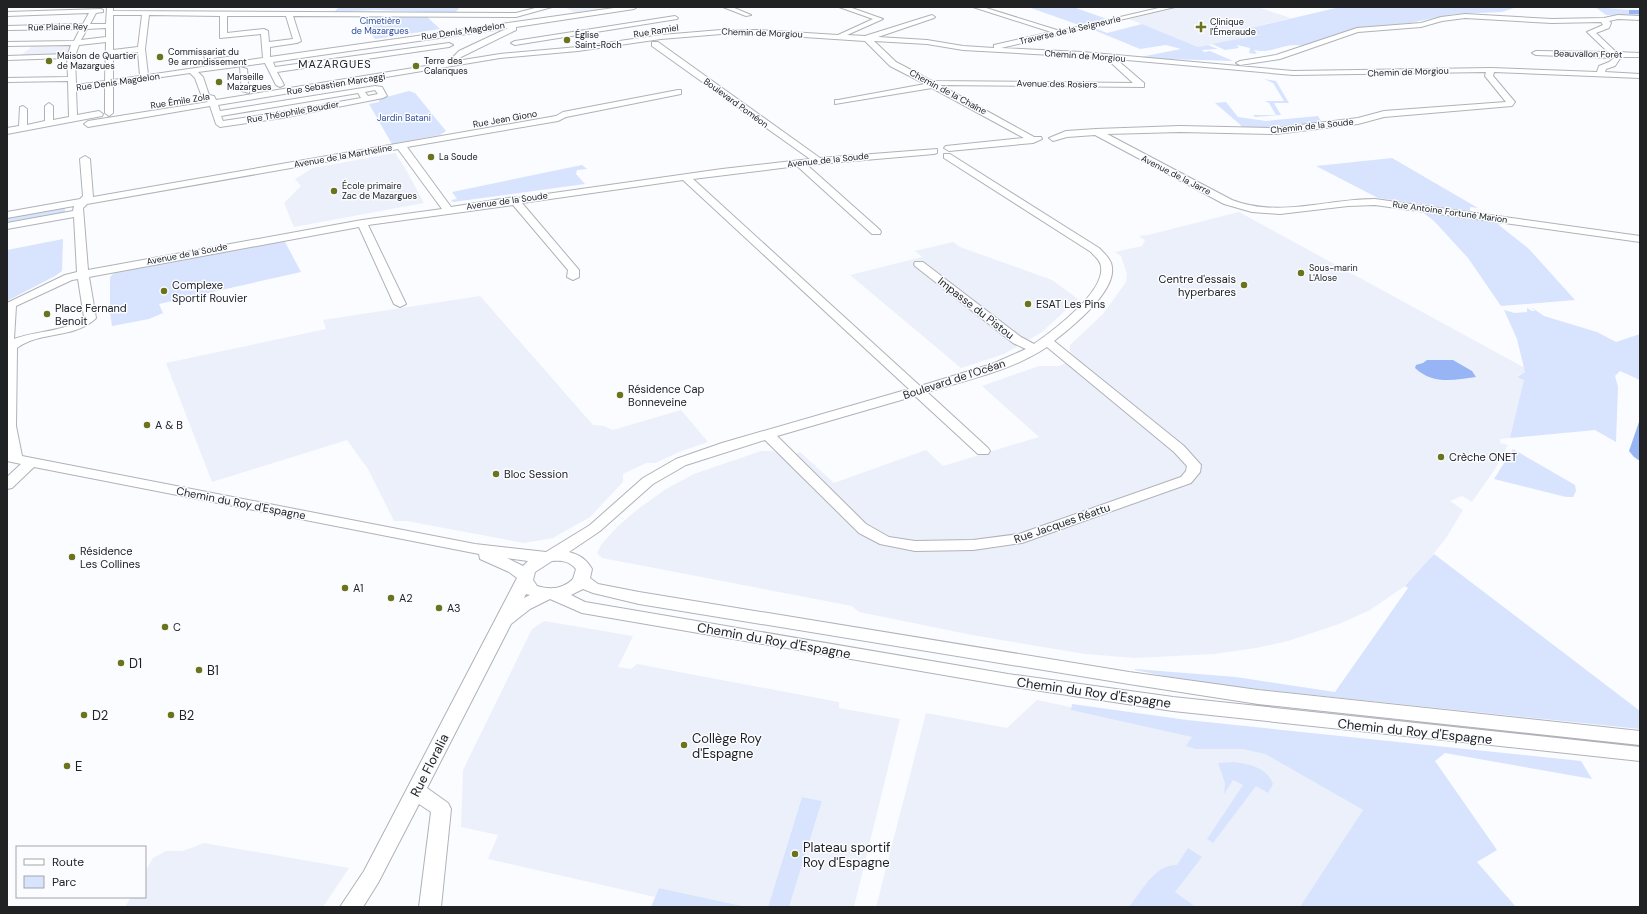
<svg xmlns="http://www.w3.org/2000/svg" width="1647" height="914" font-family="'DM Sans',sans-serif">
  <style>
    .built { fill: #ecf0fb }
    .green { fill: #d8e4fe }
    .water { fill: #97b4f4 }
    .lines { fill: none; stroke-linecap: round; stroke-linejoin: round }
    .canal { fill: #97b4f4; fill-rule: evenodd }
    .minor-casing { stroke: #afb2b7; stroke-width: 2 }
    .minor { fill: #fff; fill-rule: evenodd }
    .poi-dot { fill: #6b741d; stroke: #fafcff; stroke-width: 1.5 }
    .labels { text-anchor: middle; stroke-width: 3; stroke-linejoin: round; paint-order: stroke }
    .far-park-label { font-size: 9px; fill: #314e99; stroke: #fafcff }
    .far-poi-label { font-size: 9px; fill: #212224; stroke: #fafcff; text-anchor: start }
    .far-street-label { font-size: 9px; fill: #212224; stroke: #fafcff }
    .far-quarter-label { font-size: 11px; letter-spacing: 1px; fill: #212224; stroke: #fafcff }
    .poi-label { font-size: 11px; fill: #212224; stroke: #fafcff; text-anchor: start }
    .street-label { font-size: 11px; fill: #212224; stroke: #fafcff }
    .near-street-label { font-size: 13px; fill: #212224; stroke: #fafcff }
    .near-poi-label { font-size: 13px; fill: #212224; stroke: #fafcff; text-anchor: start }
  </style>
  <rect width="100%" height="100%" fill="#fafcff"/>
  <g class="built">
    <polygon points="565,7 603,7 607,10 577,14"/>
    <polygon points="1177,7 1257,7 1291,18 1242,30 1262,35 1198,47 1129,19"/>
    <polygon points="74,44 69,53 64,55 20,56 34,45"/>
    <polygon points="395,153 405,168 424,203 294,227 284,203 301,186 295,179 313,168"/>
    <polygon points="1239,212 1525,368 1525,372 1517,376 1524,380 1515,424 1510,438 1500,439 1500,443 1508,445 1495,469 1472,502 1462,496 1450,501 1463,510 1446,538 1419,572 1405,586 1370,610 1339,624 1288,641 1256,648 1214,654 1135,658 1085,654 972,635 859,612 852,606 602,558 597,553 601,545 617,527 638,509 666,489 694,474 761,451 773,451 783,458 800,452 834,483 926,450 943,466 1039,437 982,386 1039,366 1059,366 1076,358 1070,352 1070,345 1103,314 1126,282 1127,274 1121,256 1115,252 1142,246 1145,240 1139,236 1148,235"/>
    <polygon points="953,242 960,247 1052,280 1078,299 1042,332 1004,354 961,368 850,275 922,257 915,251"/>
    <polygon points="480,296 593,425 604,426 613,430 681,410 708,442 679,452 655,463 646,463 623,474 623,482 590,517 553,538 524,543 407,521 394,521 368,469 347,440 212,482 166,363 326,329 323,320"/>
    <polygon points="544,621 633,636 618,667 631,669 637,664 839,702 839,708 900,719 854,907 789,907 822,801 802,797 768,907 747,907 659,888 655,897 488,859 498,835 461,827 463,770 532,629"/>
    <polygon points="1037,700 1241,743 1265,754 1363,810 1307,907 1196,907 1153,877 1129,907 876,907 926,713 1007,728"/>
    <polygon points="204,843 349,868 323,907 125,907 131,897 145,897 145,872 153,858 166,851 183,851"/>
  </g>
  <g class="green">
    <polygon points="339,7 485,7 460,7 455,13 376,10 334,12"/>
    <polygon points="1028,7 1073,7 1107,19 1079,25"/>
    <path d="M 1340,7 L 1517,7 L 1502,12 L 1453,14 L 1410,23 L 1365,27 L 1303,46 C 1286,41 1271,55 1254,50 L 1257,53 L 1255,54 L 1249,53 L 1250,48 L 1237,45 L 1239,48 L 1225,50 L 1212,44 C 1228,40 1244,39 1260,35 L 1242,30 Z"/>
    <polygon points="1595,7 1640,11 1640,17 1606,15"/>
    <polygon points="356,14 424,14 440,29 375,39"/>
    <polygon points="1142,24 1198,47 1208,45 1218,49 1202,50 1204,52 1210,51 1233,61 1135,58 1181,49 1166,45 1140,49 1089,28 1092,27 1107,33"/>
    <polygon points="1264,79 1276,81 1289,103 1274,103 1281,115 1255,117 1253,115 1276,115 1269,103 1265,101 1284,101 1273,83"/>
    <polygon points="409,91 415,93 446,131 440,135 392,144 369,104 379,102 379,99"/>
    <polygon points="1226,102 1238,117 1266,121 1318,116 1323,124 1275,129 1244,128 1215,103"/>
    <polygon points="1392,158 1478,208 1470,207 1470,211 1378,198 1316,166"/>
    <polygon points="582,165 587,169 577,170 576,174 585,184 453,202 451,200 457,199 452,192"/>
    <polygon points="65,206 65,214 7,224 7,216"/>
    <polygon points="1421,211 1497,222 1500,226 1529,249 1575,300 1501,306 1468,258 1434,221"/>
    <polygon points="63,239 62,271 55,276 7,301 7,250"/>
    <polygon points="284,240 301,272 159,304 163,313 149,319 112,326 110,313 110,277 113,274 123,270"/>
    <polygon points="1531,307 1544,316 1597,332 1616,342 1640,334 1640,380 1620,371 1615,376 1618,387 1616,442 1595,430 1510,438 1524,380 1517,377 1525,372 1517,339 1504,310 1515,313 1527,312 1527,308 1532,311 1535,311"/>
    <polygon points="1513,449 1575,485 1576,491 1573,497 1566,497 1494,479"/>
    <polygon points="1434,554 1640,711 1640,729 1275,691 1189,681 1135,670 1135,669 1236,677 1335,692 1408,588 1405,586"/>
    <polygon points="1072,704 1187,720 1581,761 1592,779 1445,753 1435,761 1497,850 1477,862 1516,907 1300,907 1363,810 1265,754 1243,749 1196,749 1186,746 1192,737 1071,710"/>
    <path d="M 1233,762 C 1249,764 1267,767 1273,784 L 1268,793 L 1256,786 L 1213,843 L 1207,839 L 1243,785 L 1233,780 L 1224,794 L 1225,783 L 1218,763 Z"/>
    <polygon points="802,797 822,801 789,907 768,907"/>
    <path d="M 1188,848 L 1202,857 L 1175,892 L 1196,907 L 1129,907 C 1142,891 1155,864 1177,865 Z"/>
    <polygon points="659,888 747,907 651,907"/>
  </g>
  <g class="water">
    <path d="M 1427,360 L 1453,360 L 1472,371 L 1476,377 C 1454,380 1433,385 1415,368 L 1416,365 L 1423,363 Z"/>
    <polygon points="1640,419 1640,461 1634,457 1629,451"/>
  </g>
  <g class="lines">
    <rect class="canal" x="1629" y="10" width="11" height="4"/>
    <g class="minor-casing">
      <g id="minor">
        <path d="M 107,7 L 113,7 L 113,11 L 516,13 L 539,7 L 552,7 L 516,17 L 293,16 L 301,41 L 297,43 L 270,47 L 270,57 L 621,7 L 637,7 L 634,9 L 516,27 L 516,30 L 457,59 L 453,57 L 459,51 L 508,28 L 273,62 L 275,67 L 449,43 L 453,45 L 449,47 L 277,72 L 284,85 L 280,87 L 276,85 L 265,63 L 198,72 L 203,77 L 209,95 L 214,96 L 216,100 L 500,54 L 578,47 L 661,35 L 721,30 L 758,30 L 838,35 L 873,19 L 839,7 L 849,7 L 883,19 L 847,35 L 865,36 L 932,15 L 935,17 L 934,18 L 878,37 L 927,40 L 963,46 L 994,48 L 994,45 L 1051,32 L 973,7 L 983,7 L 1060,31 L 1163,7 L 1175,7 L 1001,48 L 1082,52 L 1293,71 L 1491,68 L 1597,72 L 1599,66 L 1609,62 L 1614,58 L 1536,55 L 1532,53 L 1536,51 L 1608,52 L 1587,32 L 1603,25 L 1601,22 L 1552,23 L 1465,18 L 1442,21 L 1421,27 L 1358,32 L 1280,59 L 1240,65 L 1236,63 L 1240,61 L 1276,55 L 1357,28 L 1421,23 L 1441,17 L 1465,14 L 1552,19 L 1604,18 L 1618,15 L 1640,16 L 1640,20 L 1618,19 L 1609,21 L 1611,23 L 1609,28 L 1596,33 L 1616,52 L 1640,53 L 1640,57 L 1621,57 L 1615,66 L 1606,69 L 1605,72 L 1640,74 L 1640,78 L 1494,72 L 1493,76 L 1515,102 L 1512,106 L 1384,117 L 1358,124 L 1276,134 L 1180,132 L 1107,134 L 1232,200 C 1278,218 1327,199 1375,199 L 1640,236 L 1640,242 L 1375,205 L 1348,206 L 1280,214 L 1252,212 L 1224,204 L 1095,135 L 1067,137 L 1053,141 L 1049,138 L 1066,131 L 1096,129 L 1180,126 L 1276,128 L 1358,118 L 1384,111 L 1506,102 L 1485,76 L 1486,72 L 1293,75 L 1116,59 L 1144,83 L 1144,87 L 940,85 L 1034,137 L 1041,137 L 1042,139 L 1033,143 L 949,151 L 944,148 L 946,146 L 1024,138 L 932,88 L 835,104 L 835,100 L 838,100 L 925,84 L 890,66 L 865,41 L 758,34 L 721,34 L 661,39 L 578,51 L 500,58 L 218,105 L 220,111 L 375,86 L 382,87 L 387,96 L 383,98 L 282,118 L 220,127 L 216,124 L 210,106 L 88,127 L 84,124 L 88,121 L 208,102 L 202,97 L 195,78 L 190,73 L 113,84 L 113,113 L 109,116 L 105,113 L 105,86 L 76,90 L 77,115 L 99,111 L 103,114 L 102,116 L 7,134 L 7,128 L 19,126 L 20,107 L 23,106 L 27,109 L 27,125 L 45,121 L 45,106 L 49,103 L 53,106 L 53,120 L 69,117 L 68,81 L 7,82 L 7,78 L 68,77 L 67,58 L 7,60 L 7,56 L 68,54 L 71,45 L 7,46 L 7,42 L 74,41 L 80,29 L 7,30 L 7,26 L 83,24 L 89,13 L 7,16 L 7,12 L 101,9 L 103,10 L 103,12 L 96,13 L 90,24 L 106,24 ZM 113,15 L 142,15 L 138,47 L 113,50 ZM 149,15 L 220,16 L 220,38 L 261,34 L 263,58 L 216,65 L 213,58 L 233,55 L 233,51 L 208,54 L 204,56 L 209,66 L 148,75 L 145,49 ZM 227,16 L 286,16 L 293,39 L 269,42 L 268,31 L 264,29 L 227,33 ZM 106,28 L 106,37 L 81,40 L 87,29 ZM 874,41 L 927,44 L 963,50 L 1106,58 L 1133,83 L 932,81 L 896,62 ZM 106,42 L 105,81 L 76,85 L 75,56 L 79,45 ZM 138,52 L 140,76 L 113,80 L 113,55 ZM 375,90 L 378,94 L 368,96 L 365,92 ZM 358,93 L 361,98 L 282,112 L 223,121 L 221,116 Z"/>
        <polygon points="723,7 732,7 751,15 746,16"/>
        <polygon points="675,16 678,18 677,19 515,45 511,43 515,41"/>
        <path d="M 652,42 L 658,42 L 820,158 L 937,149 L 937,153 L 934,154 L 807,165 L 880,230 L 881,232 L 880,234 L 872,234 L 797,166 L 693,179 L 920,386 L 992,364 L 1026,349 L 1013,343 L 915,266 L 914,264 L 915,262 L 923,262 L 1021,337 L 1034,344 C 1053,331 1105,292 1101,267 C 1101,261 1095,257 1091,252 L 944,158 L 944,154 L 950,154 L 1099,248 C 1104,253 1112,260 1112,268 C 1115,292 1072,327 1054,341 L 1184,446 L 1201,465 L 1200,472 L 1191,483 L 1022,543 L 973,550 L 915,551 L 880,544 L 859,533 L 765,440 L 686,465 L 653,484 L 600,531 L 569,552 C 580,555 586,559 592,569 L 590,578 L 598,584 L 639,592 L 1129,672 L 1258,690 L 1640,731 L 1640,745 L 1258,704 L 1129,684 L 639,604 L 593,593 L 583,589 L 571,595 L 585,602 L 1008,674 L 1173,697 L 1640,747 L 1640,761 L 1173,711 L 1008,686 L 582,613 L 550,599 L 530,609 L 511,624 L 427,788 L 448,803 L 451,809 L 441,907 L 419,907 L 431,812 L 419,804 L 378,883 L 363,907 L 340,907 L 364,871 L 517,578 L 509,572 L 480,559 L 479,554 L 34,467 L 12,488 L 7,489 L 7,477 L 21,464 L 7,461 L 7,303 L 65,275 L 77,272 L 74,217 L 7,229 L 7,223 L 73,211 L 74,206 L 7,218 L 7,212 L 80,199 L 83,196 L 80,159 L 85,156 L 90,159 L 93,197 L 556,116 L 563,112 L 678,90 L 681,90 L 681,94 L 566,117 L 558,121 L 407,147 L 451,207 L 514,197 L 518,198 L 722,169 L 810,159 L 652,46 ZM 398,149 L 442,209 L 362,220 L 88,270 L 83,208 L 87,204 ZM 683,180 L 909,389 L 722,443 L 676,459 L 643,478 L 590,525 L 546,552 L 475,544 L 22,456 L 16,426 L 17,348 C 40,331 71,339 94,320 L 96,318 L 89,277 L 359,227 L 394,304 L 400,307 L 406,304 L 368,225 L 513,205 L 568,270 L 567,277 L 573,280 L 579,277 L 579,270 L 522,203 ZM 78,279 L 84,317 C 64,333 37,330 14,339 L 16,306 L 72,280 ZM 1047,347 L 1174,452 L 1187,466 L 1186,471 L 1181,477 L 1019,534 L 973,540 L 915,541 L 889,537 L 866,524 L 777,436 L 915,396 L 978,454 L 988,454 L 990,451 L 988,448 L 927,392 C 967,380 1011,371 1047,347 ZM 507,558 L 528,561 L 523,566 ZM 552,561 C 562,560 569,561 576,569 L 573,579 C 563,589 550,590 537,586 L 533,580 L 535,572 ZM 526,594 L 530,595 L 524,598 Z"/>
        <polygon points="240,67 247,69 249,93 242,91"/>
      </g>
    </g>
    <use href="#minor" class="minor"/>
  </g>
  <g class="poi-dot">
    <path d="M1199 21h4v4h4v4h-4v4h-4v-4h-4v-4h4z"/>
    <circle cx="567" cy="40" r="4"/>
    <circle cx="160" cy="57" r="4"/>
    <circle cx="49" cy="61" r="4"/>
    <circle cx="416" cy="66" r="4"/>
    <circle cx="219" cy="82" r="4"/>
    <circle cx="431" cy="157" r="4"/>
    <circle cx="334" cy="191" r="4"/>
    <circle cx="1301" cy="273" r="4"/>
    <circle cx="1244" cy="285" r="4"/>
    <circle cx="164" cy="291" r="4"/>
    <circle cx="1028" cy="304" r="4"/>
    <circle cx="47" cy="314" r="4"/>
    <circle cx="620" cy="395" r="4"/>
    <circle cx="147" cy="425" r="4"/>
    <circle cx="1441" cy="457" r="4"/>
    <circle cx="496" cy="474" r="4"/>
    <circle cx="72" cy="557" r="4"/>
    <circle cx="345" cy="588" r="4"/>
    <circle cx="391" cy="598" r="4"/>
    <circle cx="439" cy="608" r="4"/>
    <circle cx="165" cy="627" r="4"/>
    <circle cx="121" cy="663" r="4"/>
    <circle cx="199" cy="670" r="4"/>
    <circle cx="84" cy="715" r="4"/>
    <circle cx="171" cy="715" r="4"/>
    <circle cx="684" cy="745" r="4"/>
    <circle cx="67" cy="766" r="4"/>
    <circle cx="795" cy="854" r="4"/>
  </g>
  <g class="labels">
    <g class="far-park-label">
      <text x="380" y="24">Cimetière<tspan x="380" dy="10">de Mazargues</tspan></text>
      <text x="404" y="121">Jardin Batani</text>
    </g>
    <g class="far-poi-label">
      <text x="1210" y="25">Clinique<tspan x="1210" dy="10">l'Émeraude</tspan></text>
      <text x="575" y="38">Église<tspan x="575" dy="10">Saint-Roch</tspan></text>
      <text x="168" y="55">Commissariat du<tspan x="168" dy="10">9e arrondissement</tspan></text>
      <text x="57" y="59">Maison de Quartier<tspan x="57" dy="10">de Mazargues</tspan></text>
      <text x="424" y="64">Terre des<tspan x="424" dy="10">Calanques</tspan></text>
      <text x="227" y="80">Marseille<tspan x="227" dy="10">Mazargues</tspan></text>
      <text x="439" y="160">La Soude</text>
      <text x="342" y="189">École primaire<tspan x="342" dy="10">Zac de Mazargues</tspan></text>
      <text x="1309" y="271">Sous-marin<tspan x="1309" dy="10">L'Alose</tspan></text>
    </g>
    <g class="far-street-label">
      <text transform="translate(58 27) rotate(-1)" y="3">Rue Plaine Rey</text>
      <text transform="translate(1070 30) rotate(-13)" y="3">Traverse de la Seigneurie</text>
      <text transform="translate(463 31) rotate(-8)" y="3">Rue Denis Magdelon</text>
      <text transform="translate(656 31) rotate(-9)" y="3">Rue Ramiel</text>
      <text transform="translate(762 33) rotate(2)" y="3">Chemin de Morgiou</text>
      <text transform="translate(1588 54) rotate(1)" y="3">Beauvallon Forêt</text>
      <text transform="translate(1085 56) rotate(4)" y="3">Chemin de Morgiou</text>
      <text transform="translate(1408 72) rotate(-2)" y="3">Chemin de Morgiou</text>
      <text transform="translate(118 82) rotate(-8)" y="3">Rue Denis Magdelon</text>
      <text transform="translate(336 84) rotate(-9)" y="3">Rue Sebastien Marcaggi</text>
      <text transform="translate(1057 84) rotate(1)" y="3">Avenue des Rosiers</text>
      <text transform="translate(948 92) rotate(28)" y="3">Chemin de la Chaîne</text>
      <text transform="translate(180 101) rotate(-9)" y="3">Rue Émile Zola</text>
      <text transform="translate(736 103) rotate(36)" y="3">Boulevard Poméon</text>
      <text transform="translate(293 112) rotate(-10)" y="3">Rue Théophile Boudier</text>
      <text transform="translate(505 119) rotate(-10)" y="3">Rue Jean Giono</text>
      <text transform="translate(1312 126) rotate(-6)" y="3">Chemin de la Soude</text>
      <text transform="translate(343 156) rotate(-10)" y="3">Avenue de la Martheline</text>
      <text transform="translate(828 160) rotate(-6)" y="3">Avenue de la Soude</text>
      <text transform="translate(1176 175) rotate(27)" y="3">Avenue de la Jarre</text>
      <text transform="translate(507 201) rotate(-8)" y="3">Avenue de la Soude</text>
      <text transform="translate(1450 212) rotate(8)" y="3">Rue Antoine Fortuné Marion</text>
      <text transform="translate(187 254) rotate(-11)" y="3">Avenue de la Soude</text>
    </g>
    <g class="far-quarter-label">
      <text x="335" y="68">MAZARGUES</text>
    </g>
    <g class="poi-label">
      <text x="1236" y="283" text-anchor="end">Centre d'essais<tspan x="1236" dy="13">hyperbares</tspan></text>
      <text x="172" y="289">Complexe<tspan x="172" dy="13">Sportif Rouvier</tspan></text>
      <text x="1036" y="308">ESAT Les Pins</text>
      <text x="55" y="312">Place Fernand<tspan x="55" dy="13">Benoit</tspan></text>
      <text x="628" y="393">Résidence Cap<tspan x="628" dy="13">Bonneveine</tspan></text>
      <text x="155" y="429">A &amp; B</text>
      <text x="1449" y="461">Crèche ONET</text>
      <text x="504" y="478">Bloc Session</text>
      <text x="80" y="555">Résidence<tspan x="80" dy="13">Les Collines</tspan></text>
      <text x="353" y="592">A1</text>
      <text x="399" y="602">A2</text>
      <text x="447" y="612">A3</text>
      <text x="173" y="631">C</text>
    </g>
    <g class="street-label">
      <text transform="translate(976 308) rotate(38)" y="4">Impasse du Pistou</text>
      <text transform="translate(954 379) rotate(-18)" y="4">Boulevard de l'Océan</text>
      <text transform="translate(241 503) rotate(11)" y="4">Chemin du Roy d'Espagne</text>
      <text transform="translate(1062 523) rotate(-19)" y="4">Rue Jacques Réattu</text>
    </g>
    <g class="near-street-label">
      <text transform="translate(774 640) rotate(10)" y="5">Chemin du Roy d'Espagne</text>
      <text transform="translate(1094 692) rotate(8)" y="5">Chemin du Roy d'Espagne</text>
      <text transform="translate(1415 731) rotate(6)" y="5">Chemin du Roy d'Espagne</text>
      <text transform="translate(429 765) rotate(-63)" y="5">Rue Floralia</text>
    </g>
    <g class="near-poi-label">
      <text x="129" y="668">D1</text>
      <text x="207" y="675">B1</text>
      <text x="92" y="720">D2</text>
      <text x="179" y="720">B2</text>
      <text x="692" y="743">Collège Roy<tspan x="692" dy="15">d'Espagne</tspan></text>
      <text x="75" y="771">E</text>
      <text x="803" y="852">Plateau sportif<tspan x="803" dy="15">Roy d'Espagne</tspan></text>
    </g>
  </g>
  <rect width="1647" height="914" fill="none" stroke="#212224" stroke-width="16"/>
  <rect x="16" y="846" width="130" height="52" fill="#fafcff" stroke="#a3a5a7"/>
  <rect x="24" y="859" width="20" height="6" fill="#ffffff" stroke="#a3a5a7"/>
  <text x="52" y="866" font-size="12" fill="#212224">Route</text>
  <rect x="24" y="876" width="20" height="12" fill="#d8e4fe" stroke="#a3a5a7"/>
  <text x="52" y="886" font-size="12" fill="#212224">Parc</text>
</svg>
